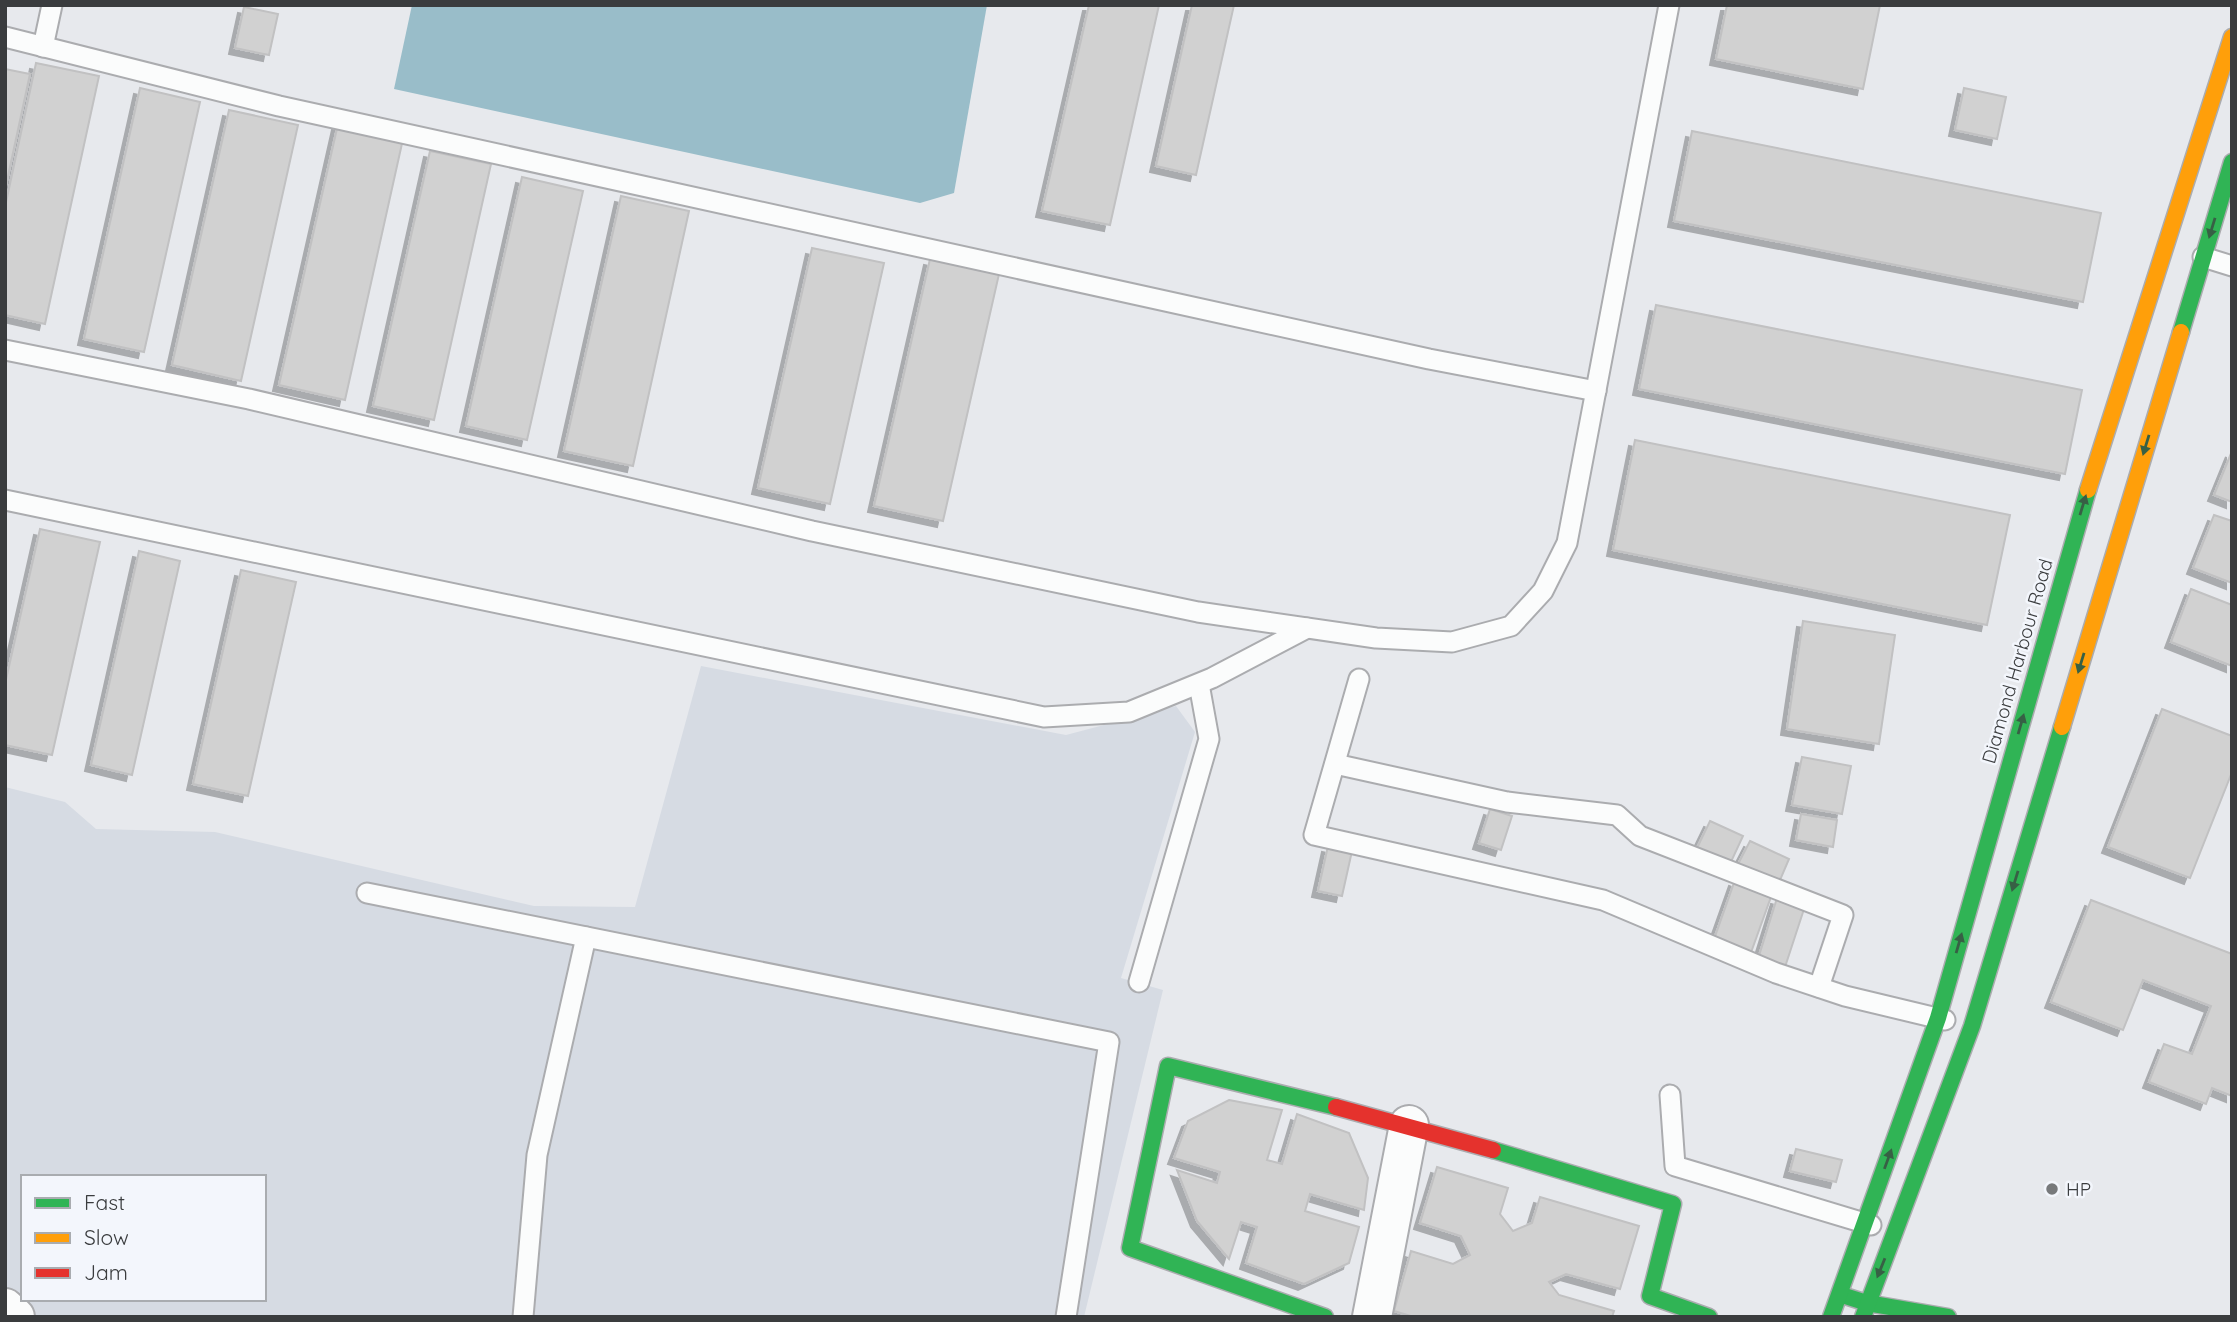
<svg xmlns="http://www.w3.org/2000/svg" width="2237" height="1322" font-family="Quicksand,sans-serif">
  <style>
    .built { fill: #d6dbe3; fill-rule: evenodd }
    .water { fill: #99bdc9 }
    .building { fill: #d1d1d1; stroke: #c1c1c2; stroke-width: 2; filter: url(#shadow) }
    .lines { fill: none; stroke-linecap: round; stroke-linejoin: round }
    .lane-casing { stroke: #abacaf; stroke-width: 23 }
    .street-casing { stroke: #abacaf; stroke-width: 42 }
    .fast-casing { stroke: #abacaf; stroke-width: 19 }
    .slow-casing { stroke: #abacaf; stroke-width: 19 }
    .jam-casing { stroke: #abacaf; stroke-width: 19 }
    .lane { stroke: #fbfcfc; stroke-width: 19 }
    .street { stroke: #fbfcfc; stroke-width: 38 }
    .fast { stroke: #30b455; stroke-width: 16 }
    .slow { stroke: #ff9f0a; stroke-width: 16 }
    .jam { stroke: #e5322d; stroke-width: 16 }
    .oneway { fill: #376045 }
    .poi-dot { fill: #77797b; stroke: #f3f6fc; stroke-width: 2.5 }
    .labels { text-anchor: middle; stroke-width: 5; stroke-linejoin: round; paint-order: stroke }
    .street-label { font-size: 19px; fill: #3a3c3e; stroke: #f3f6fc }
    .poi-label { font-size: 19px; fill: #3a3c3e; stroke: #f3f6fc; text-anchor: start }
  </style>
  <defs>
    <filter id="shadow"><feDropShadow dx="-6" dy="6" stdDeviation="0" flood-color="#0004"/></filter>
  </defs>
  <rect width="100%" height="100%" fill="#e7e9ed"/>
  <path class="built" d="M 701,666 L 1066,735 L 1176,706 L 1195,732 L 1121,978 L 1163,990 L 1084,1317 L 15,1317 L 5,1308 L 5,787 L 65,802 L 96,829 L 215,832 L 534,906 L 635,907 ZM 23,1177 L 264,1177 L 264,1299 L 23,1299 Z"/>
  <polygon class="water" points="412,5 987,5 954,193 920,203 394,89"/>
  <g class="building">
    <polygon points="1089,5 1159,5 1110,225 1042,211"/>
    <polygon points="1192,5 1234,5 1196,175 1156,166"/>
    <polygon points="1727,5 1880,5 1863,89 1716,59"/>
    <polygon points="244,7 278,14 269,55 235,48"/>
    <polygon points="36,63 99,76 45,324 5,315 5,207"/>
    <polygon points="5,69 30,74 5,190"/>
    <polygon points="140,88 200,102 144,352 84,339"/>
    <polygon points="1964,88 2006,97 1997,139 1955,130"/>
    <polygon points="229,110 298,125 241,381 172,365"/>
    <polygon points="338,124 403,139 345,400 279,385"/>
    <polygon points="1692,131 2101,213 2083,302 1674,221"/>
    <polygon points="430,151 491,164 434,420 373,406"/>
    <polygon points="522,177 583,191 527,440 466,426"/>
    <polygon points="621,196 689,211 633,466 564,451"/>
    <polygon points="812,248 884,263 830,504 758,488"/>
    <polygon points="930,259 999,274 943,521 874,506"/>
    <polygon points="1656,305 2082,390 2065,474 1639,389"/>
    <polygon points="1635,440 2010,515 1987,625 1613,550"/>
    <polygon points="2232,451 2232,502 2214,495"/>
    <polygon points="2214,515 2232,521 2232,583 2193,568"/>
    <polygon points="40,529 100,542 52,755 5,745 5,684"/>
    <polygon points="139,551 180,561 132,775 91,765"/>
    <polygon points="241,570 296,582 248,796 193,784"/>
    <polygon points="2191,589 2232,605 2232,666 2171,642"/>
    <polygon points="1803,621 1895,635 1879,744 1787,729"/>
    <polygon points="2162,709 2232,736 2232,772 2190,878 2108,847"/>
    <polygon points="1802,757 1851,766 1842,814 1792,805"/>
    <polygon points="1490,809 1512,816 1501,850 1479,843"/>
    <polygon points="1801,814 1837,820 1833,847 1796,840"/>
    <polygon points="1710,821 1743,836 1730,864 1697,848"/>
    <polygon points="1750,841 1789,859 1777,887 1736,868"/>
    <polygon points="1328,846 1352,851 1342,896 1318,891"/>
    <polygon points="1735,880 1772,894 1749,958 1712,945"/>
    <polygon points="1777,898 1805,906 1785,967 1758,959"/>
    <polygon points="2091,900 2232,954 2232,1096 2212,1088 2206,1104 2149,1082 2164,1044 2192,1054 2211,1006 2143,980 2123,1030 2051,1002"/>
    <polygon points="1229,1100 1282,1110 1267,1160 1282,1164 1297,1114 1349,1133 1368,1178 1364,1210 1310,1194 1305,1211 1359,1227 1349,1263 1304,1284 1246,1263 1257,1227 1241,1222 1229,1259 1197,1221 1177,1170 1217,1183 1220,1172 1174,1158 1188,1121"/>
    <polygon points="1796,1149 1842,1160 1836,1182 1790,1171"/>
    <polygon points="1437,1167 1508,1188 1500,1214 1513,1231 1532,1223 1540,1197 1639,1226 1620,1289 1566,1274 1549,1282 1559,1295 1614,1311 1612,1317 1414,1317 1394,1311 1411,1251 1453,1264 1470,1255 1461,1236 1420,1223"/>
  </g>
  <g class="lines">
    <g class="lane-casing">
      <g id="lane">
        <polyline points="5,37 279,106 1429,359 1596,391"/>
        <polyline points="43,47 52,5"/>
        <polyline points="2203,257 2232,266"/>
        <polyline points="5,350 249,399 812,531 1198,612 1376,638 1452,642 1511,626 1543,591 1567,543 1669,5"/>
        <polyline points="5,500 1044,717 1129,712 1212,678 1307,628"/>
        <polyline points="1359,679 1314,835 1603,900 1776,973 1845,996 1945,1020"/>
        <polyline points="1335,764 1507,802 1617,815 1640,836 1843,915 1819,987"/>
        <polyline points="367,893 1109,1042 1066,1317"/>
        <polyline points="1139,982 1209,739 1199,684"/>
        <polyline points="1670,1095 1675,1166 1871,1225"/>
        <polyline points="523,1317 537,1155 586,937"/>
      </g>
    </g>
    <g class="street-casing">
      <g id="street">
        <polyline points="5,1308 15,1317"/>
        <polyline points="1372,1317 1409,1125"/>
      </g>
    </g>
    <g class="fast-casing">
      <g id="fast">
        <polyline points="2181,332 2232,162"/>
        <polyline points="1493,1150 1673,1204 1650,1296 1709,1317"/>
        <polyline points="1845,1296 1867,1303 1948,1317"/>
        <polyline points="1325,1317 1130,1248 1168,1066 1336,1107"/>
        <polyline points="1831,1317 1938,1018 2088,490"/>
        <polyline points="1863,1317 1972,1026 2062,727"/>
      </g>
    </g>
    <g class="slow-casing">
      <g id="slow">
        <polyline points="2088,490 2232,37"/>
        <polyline points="2062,727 2181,332"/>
      </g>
    </g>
    <g class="jam-casing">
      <polyline id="jam" points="1336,1107 1493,1150"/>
    </g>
    <use href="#lane" class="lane"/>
    <use href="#street" class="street"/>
    <use href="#fast" class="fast"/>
    <use href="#slow" class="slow"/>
    <use href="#jam" class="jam"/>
  </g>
  <defs><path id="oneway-solid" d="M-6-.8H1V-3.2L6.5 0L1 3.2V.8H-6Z" transform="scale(1.75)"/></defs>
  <g class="oneway">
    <use href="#oneway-solid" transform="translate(2212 228) rotate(107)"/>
    <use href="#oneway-solid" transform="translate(2146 445) rotate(107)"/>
    <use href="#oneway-solid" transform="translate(2083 505) rotate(-73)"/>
    <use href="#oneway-solid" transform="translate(2081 663) rotate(107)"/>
    <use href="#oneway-solid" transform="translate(2021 724) rotate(-74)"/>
    <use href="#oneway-solid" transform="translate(2015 881) rotate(107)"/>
    <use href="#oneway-solid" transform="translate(1959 943) rotate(-74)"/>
    <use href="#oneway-solid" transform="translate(1888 1159) rotate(-70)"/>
    <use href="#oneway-solid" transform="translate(1881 1268) rotate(112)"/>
  </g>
  <circle class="poi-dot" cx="2052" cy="1189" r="7"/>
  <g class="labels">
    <g class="street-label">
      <text transform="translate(2017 661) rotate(-74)" y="7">Diamond Harbour Road</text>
    </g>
    <g class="poi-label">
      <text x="2066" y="1196">HP</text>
    </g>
  </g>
  <rect width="2237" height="1322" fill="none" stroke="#3a3c3e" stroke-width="14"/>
  <rect x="21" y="1175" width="245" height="126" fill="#f3f6fc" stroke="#a9acb0" stroke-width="2"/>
  <rect x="35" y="1198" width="35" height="10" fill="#30b455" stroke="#a9acb0" stroke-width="2"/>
  <text x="84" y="1210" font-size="21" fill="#3a3c3e">Fast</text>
  <rect x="35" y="1233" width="35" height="10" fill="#ff9f0a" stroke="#a9acb0" stroke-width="2"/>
  <text x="84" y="1245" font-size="21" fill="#3a3c3e">Slow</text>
  <rect x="35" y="1268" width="35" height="10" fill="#e5322d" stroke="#a9acb0" stroke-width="2"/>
  <text x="84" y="1280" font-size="21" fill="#3a3c3e">Jam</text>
</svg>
